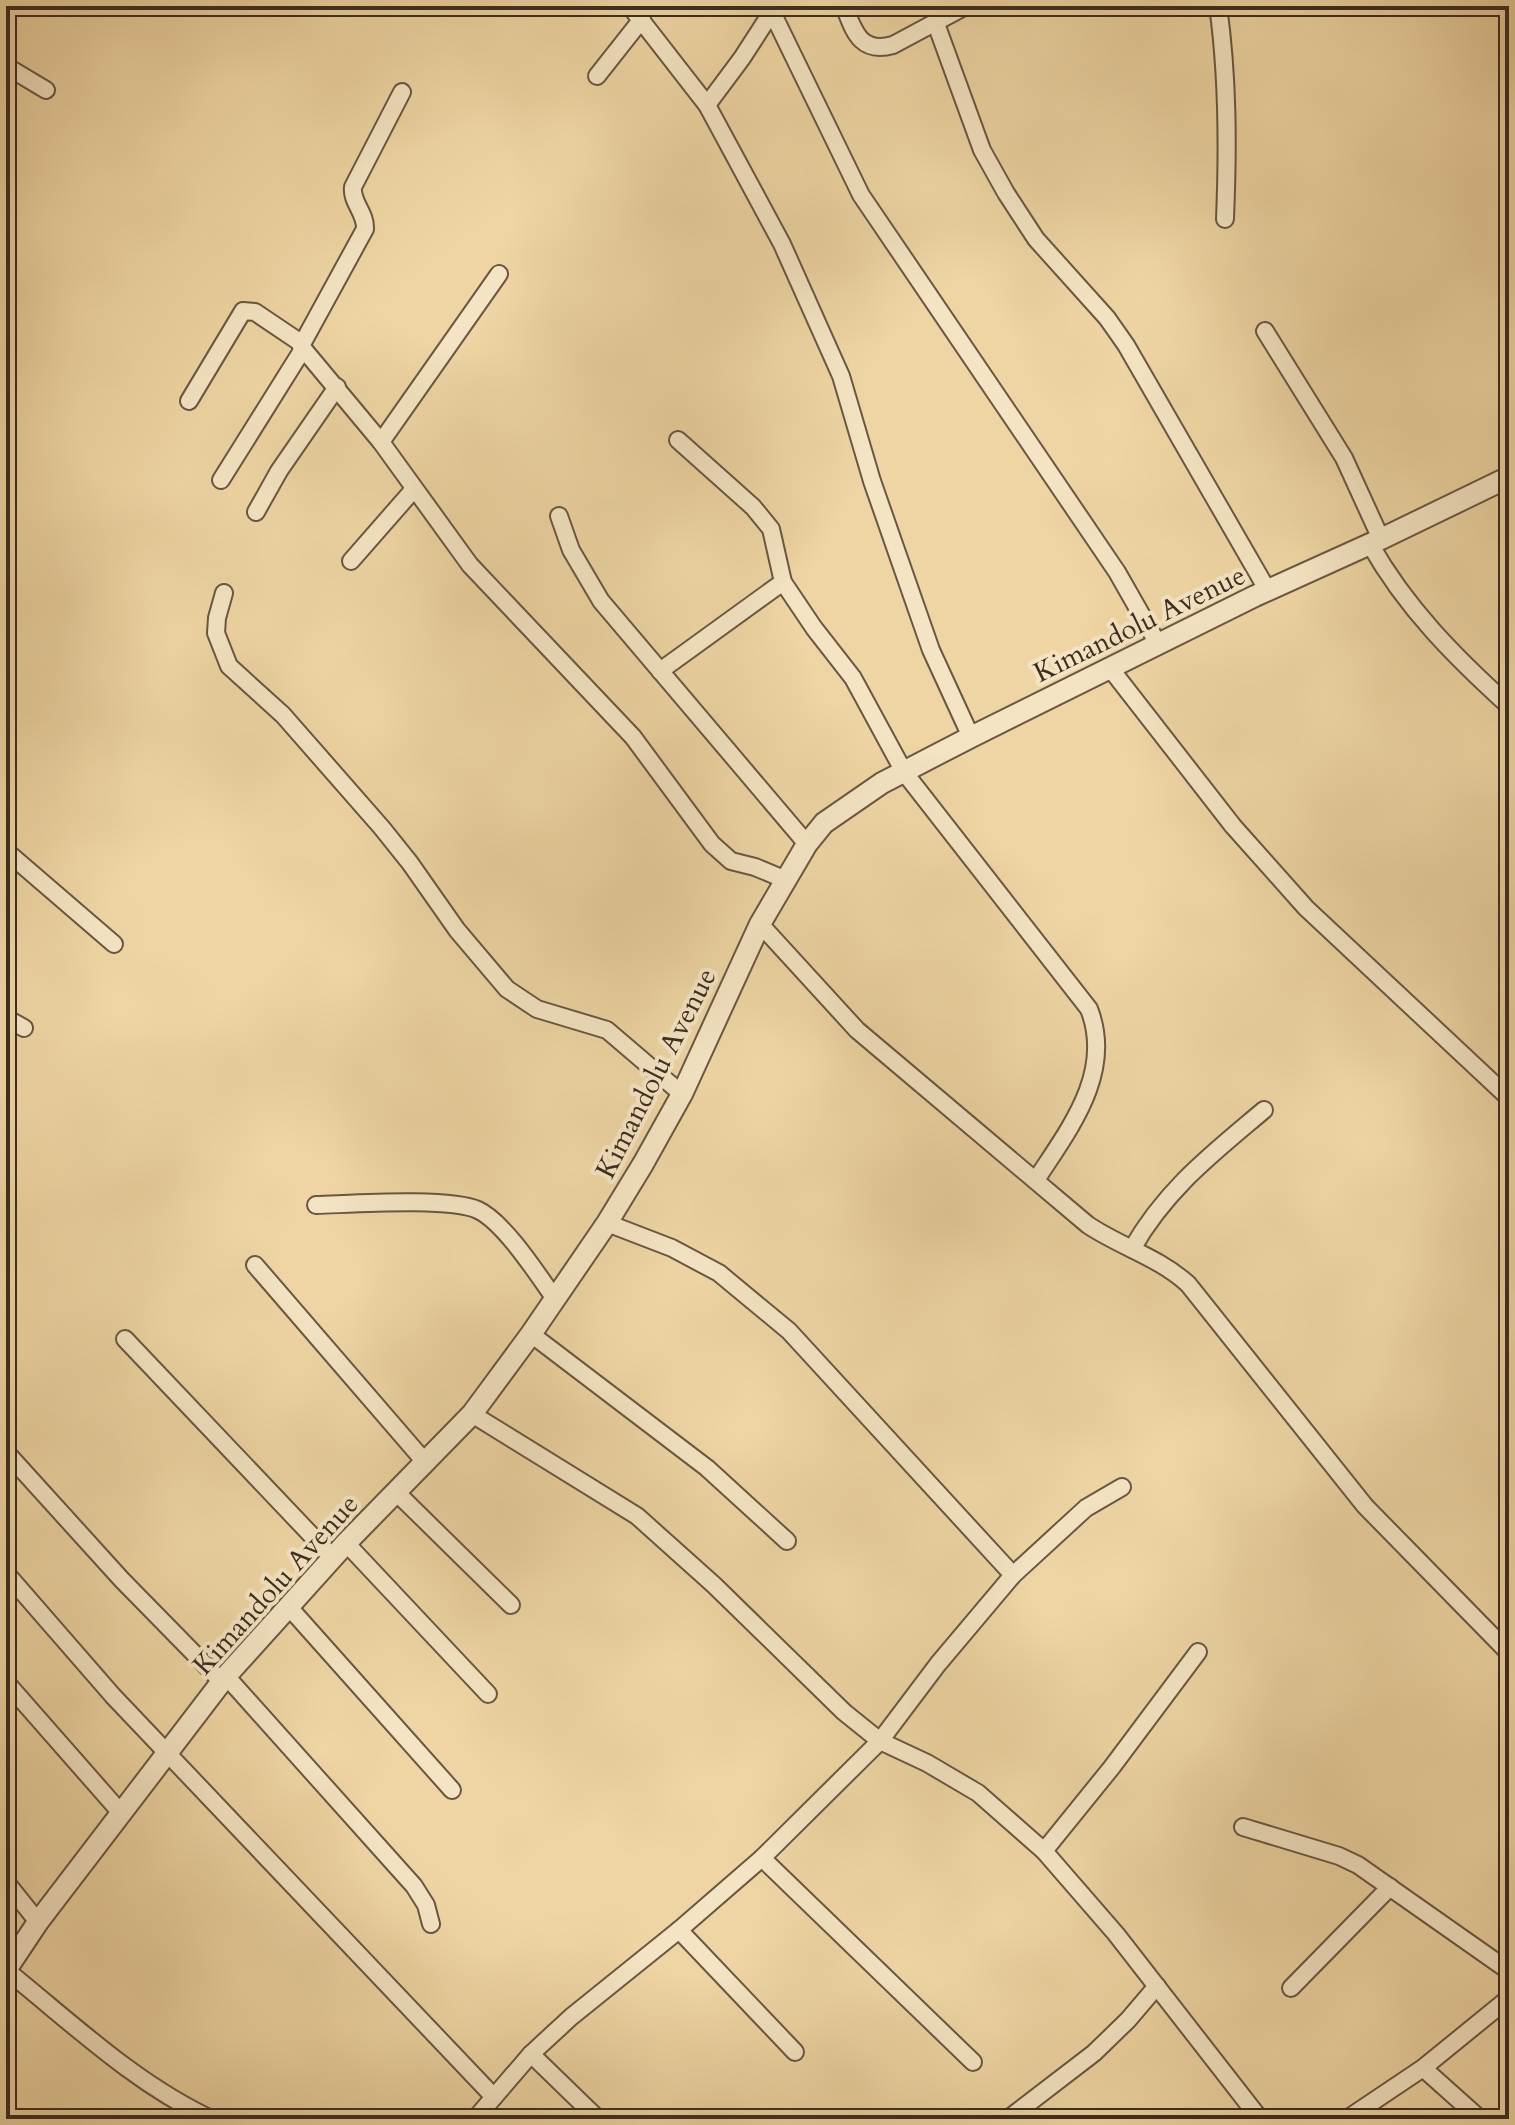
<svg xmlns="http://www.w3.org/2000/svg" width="1515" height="2125" font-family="Cardo,serif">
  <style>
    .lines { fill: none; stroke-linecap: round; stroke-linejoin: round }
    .minor-casing { stroke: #685742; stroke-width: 20 }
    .tertiary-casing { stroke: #685742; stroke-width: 24 }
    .minor { stroke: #f4e4c3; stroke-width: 16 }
    .tertiary { stroke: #f4e4c3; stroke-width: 20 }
    .labels { text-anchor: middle; stroke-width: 8; stroke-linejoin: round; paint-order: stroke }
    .street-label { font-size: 28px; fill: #3b2d21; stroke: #f4e4c3 }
  </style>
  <rect width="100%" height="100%" fill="#eed5a3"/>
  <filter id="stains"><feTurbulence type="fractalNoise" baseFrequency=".0025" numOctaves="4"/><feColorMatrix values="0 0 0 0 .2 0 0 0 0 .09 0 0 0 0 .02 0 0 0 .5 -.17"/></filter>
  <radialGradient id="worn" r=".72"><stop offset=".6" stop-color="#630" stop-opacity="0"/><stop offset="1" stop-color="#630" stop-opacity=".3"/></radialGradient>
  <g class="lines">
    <g class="minor-casing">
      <g id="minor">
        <polyline points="630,6 707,105 782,244 841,376 872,481 931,650 971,737"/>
        <path d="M 844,6 C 854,31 860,54 893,45 L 966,6"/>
        <path d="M 1218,6 C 1228,77 1228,147 1225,219"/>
        <polyline points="772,12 861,195 1117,572 1158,644"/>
        <polyline points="935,21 982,150 1006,193 1036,239 1107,318 1126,345 1268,591"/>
        <polyline points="6,66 46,90"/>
        <polyline points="597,76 642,19"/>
        <path d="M 402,92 L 353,187 C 351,202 366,213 365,229 L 301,346 L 381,442 L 470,565 L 633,737 L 712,844 L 731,861 L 755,867 L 786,880"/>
        <polyline points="707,105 742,58 775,7"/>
        <polyline points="1265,331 1344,458 1381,539"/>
        <polyline points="189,401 243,311 255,312 301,343"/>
        <path d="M 678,440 L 753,507 L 771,529 L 783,582 L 814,628 L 853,678 L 904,772 L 1089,1009 C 1114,1073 1069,1129 1036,1180"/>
        <polyline points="381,442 499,274"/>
        <polyline points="221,480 303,349"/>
        <polyline points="256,512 279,471 337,387"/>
        <polyline points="559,516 571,550 601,601 807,844"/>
        <path d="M 1370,544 C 1406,608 1455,657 1509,706"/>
        <polyline points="351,561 414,489"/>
        <polyline points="224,593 217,618 216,633 229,666 283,715 382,828 410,863 457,930 507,989 537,1009 607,1030 682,1094"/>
        <polyline points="1110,668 1233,826 1306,908 1509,1098"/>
        <polyline points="660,671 783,582"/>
        <polyline points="6,851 114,944"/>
        <path d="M 760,924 L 857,1030 L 1088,1225 C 1121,1247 1158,1257 1188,1284 L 1365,1506 L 1509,1653"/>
        <polyline points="6,1018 24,1028"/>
        <path d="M 316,1205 C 352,1204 449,1197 478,1210 C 504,1222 538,1275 555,1299"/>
        <polyline points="607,1223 672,1248 719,1273 789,1331 1013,1575"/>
        <path d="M 1132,1249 C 1166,1189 1212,1154 1264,1110"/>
        <polyline points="255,1265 425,1462"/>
        <polyline points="531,1334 707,1468 787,1541"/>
        <polyline points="125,1339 333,1558"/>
        <polyline points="472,1414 637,1516 714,1585 844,1712 880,1741 927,1763 978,1793 1044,1851 1116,1934 1260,2119"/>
        <polyline points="6,1452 122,1580 222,1682"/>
        <polyline points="397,1493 511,1605"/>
        <polyline points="346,1543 488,1694"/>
        <polyline points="6,1573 113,1696 494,2097"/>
        <polyline points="288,1606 452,1790"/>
        <polyline points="226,1676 414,1886 426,1905 431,1924"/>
        <polyline points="6,1682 121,1813"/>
        <polyline points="1243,1827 1339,1856 1358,1865 1509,1971"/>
        <polyline points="1044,1851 1112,1767 1198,1652"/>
        <polyline points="762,1858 973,2062"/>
        <polyline points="6,1882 38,1922"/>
        <polyline points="679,1930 795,2052"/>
        <path d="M 6,1970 C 72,2023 134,2083 211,2119"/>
        <polyline points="1291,1988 1390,1887"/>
        <polyline points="531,2054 598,2119"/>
        <polyline points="1423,2068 1480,2119"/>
        <polyline points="475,2119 531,2054 571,2017 679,1930 762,1858 880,1741 938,1664 1013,1575 1086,1508 1122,1487"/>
        <polyline points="1008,2119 1094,2053 1128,2020 1157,1986"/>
        <polyline points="1347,2119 1423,2068 1509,1998"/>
      </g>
    </g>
    <g class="tertiary-casing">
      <polyline id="tertiary" points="6,1970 38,1922 226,1676 346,1543 472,1414 531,1334 607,1223 643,1164 682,1094 760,924 807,844 824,823 882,783 971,737 1255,596 1381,539 1509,477"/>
    </g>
    <use href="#minor" class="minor"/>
    <use href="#tertiary" class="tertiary"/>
  </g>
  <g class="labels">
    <g class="street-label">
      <text transform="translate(1139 623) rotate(-26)" y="10">Kimandolu Avenue</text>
      <text transform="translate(655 1073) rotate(-63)" y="10">Kimandolu Avenue</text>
      <text transform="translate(275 1584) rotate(-48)" y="10">Kimandolu Avenue</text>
    </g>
  </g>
  <rect width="1515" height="2125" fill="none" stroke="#eed5a3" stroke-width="32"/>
  <rect x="8" y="8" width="1499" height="2109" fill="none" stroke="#3b2d21" stroke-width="4"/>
  <rect x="16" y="16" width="1483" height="2093" fill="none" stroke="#3b2d21" stroke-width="2"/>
  <rect width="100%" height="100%" filter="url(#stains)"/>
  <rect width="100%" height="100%" fill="url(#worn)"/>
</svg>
